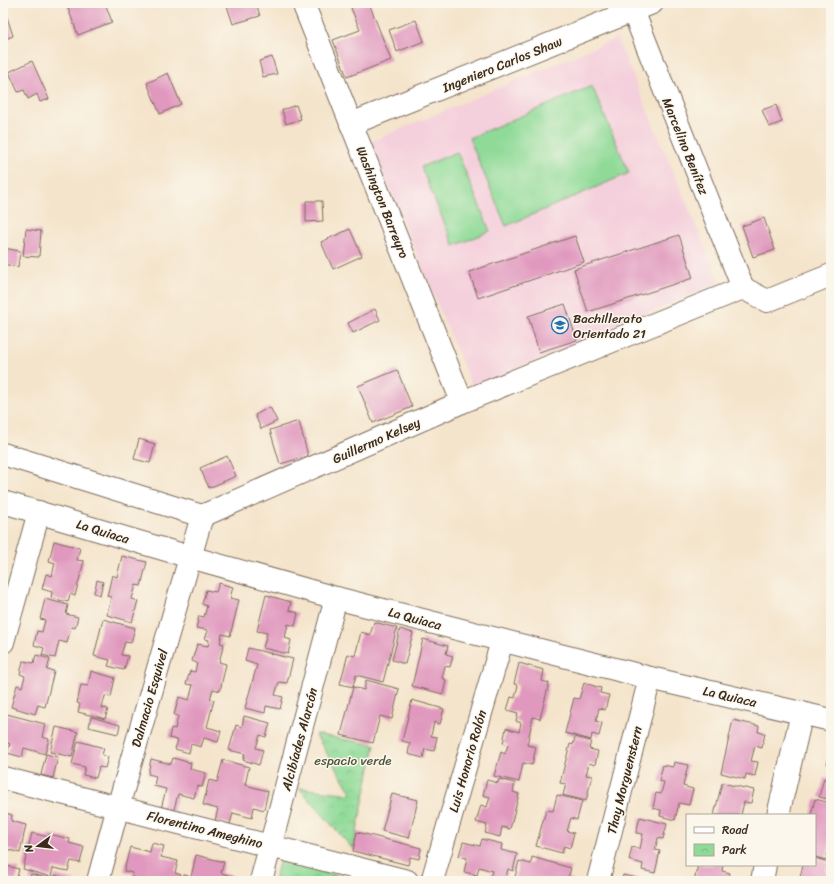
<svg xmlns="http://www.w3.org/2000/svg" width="834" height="884" font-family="Sriracha,sans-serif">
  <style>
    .built { fill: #f4cfdc }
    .park { fill: url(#park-crowns); stroke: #65825a }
    .pitch { fill: #8fda97; stroke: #65825a }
    .building { fill: #e098be }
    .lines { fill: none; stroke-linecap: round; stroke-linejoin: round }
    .minor-casing { stroke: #7c6b5b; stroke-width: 24 }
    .minor { stroke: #fff; stroke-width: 22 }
    .labels { text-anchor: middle; stroke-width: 3; stroke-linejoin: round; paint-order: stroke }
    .street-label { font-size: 13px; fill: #3b2a1e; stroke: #fbf7ec }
    .poi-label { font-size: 13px; fill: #3b2a1e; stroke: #fbf7ec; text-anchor: start }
    .park-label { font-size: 13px; fill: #50563c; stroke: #fbf7ec }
  </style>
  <defs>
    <pattern id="park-crowns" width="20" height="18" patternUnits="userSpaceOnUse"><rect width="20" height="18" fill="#8fda97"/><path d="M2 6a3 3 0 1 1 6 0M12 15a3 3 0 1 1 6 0" fill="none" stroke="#7cbb82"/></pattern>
  </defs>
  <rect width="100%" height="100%" fill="#fbf7ec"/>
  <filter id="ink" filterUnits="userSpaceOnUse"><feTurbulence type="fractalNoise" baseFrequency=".025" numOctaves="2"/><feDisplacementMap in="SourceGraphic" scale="8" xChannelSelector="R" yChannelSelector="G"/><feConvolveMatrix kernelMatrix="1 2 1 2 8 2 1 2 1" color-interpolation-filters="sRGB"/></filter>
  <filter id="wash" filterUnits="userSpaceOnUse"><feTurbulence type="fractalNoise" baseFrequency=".012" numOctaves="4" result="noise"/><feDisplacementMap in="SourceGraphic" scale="16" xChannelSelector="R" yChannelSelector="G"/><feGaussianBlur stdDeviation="0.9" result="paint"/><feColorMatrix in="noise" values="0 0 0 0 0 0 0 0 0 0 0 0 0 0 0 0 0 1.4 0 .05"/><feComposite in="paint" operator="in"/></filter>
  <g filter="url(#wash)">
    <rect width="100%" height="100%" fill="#f4e4cb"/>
    <polygon class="built" points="617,38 720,283 472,387 370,142"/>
    <g class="park">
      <polygon points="315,734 375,745 353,849 299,788 352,794"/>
      <polygon points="280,860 356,881 274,881"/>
    </g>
    <g class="pitch">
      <polygon points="592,86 629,173 506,226 469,138"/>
      <polygon points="457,152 490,231 454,246 421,167"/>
    </g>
    <g id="blocks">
      <g class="building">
        <polygon points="66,3 105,3 112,22 78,35"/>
        <polygon points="226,3 256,3 260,16 233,24"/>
        <polygon points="366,3 369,3 391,60 347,77 333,40 360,30 351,8"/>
        <polygon points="7,17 13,36 3,40 3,19"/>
        <polygon points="416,20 424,41 397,52 389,30"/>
        <polygon points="272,57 277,74 263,77 259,61"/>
        <polygon points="32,61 49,99 40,102 37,94 28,99 24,90 18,92 9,72"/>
        <polygon points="168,73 181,104 160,114 147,83"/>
        <polygon points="296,105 301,119 286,124 282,110"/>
        <polygon points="776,105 782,122 769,127 762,110"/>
        <polygon points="306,201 322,201 323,221 306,222"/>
        <polygon points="764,218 775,250 753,257 742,226"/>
        <polygon points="26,229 41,231 39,257 23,256"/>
        <polygon points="350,229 362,256 333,269 321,242"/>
        <polygon points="679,235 693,278 588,312 574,269"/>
        <polygon points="575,236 584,262 478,298 469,272"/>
        <polygon points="3,248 20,251 18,267 3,264"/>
        <polygon points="565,304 577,340 539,352 528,316"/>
        <polygon points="375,309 380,320 353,333 348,323"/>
        <polygon points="397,370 412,407 373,423 358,386"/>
        <polygon points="270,407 277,421 261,429 255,415"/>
        <polygon points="299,421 308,456 280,464 270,430"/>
        <polygon points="139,439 155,444 150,463 134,459"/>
        <polygon points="227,456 236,476 209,488 200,468"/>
        <polygon points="54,541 80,548 77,560 84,561 75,596 70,594 68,602 51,598 52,592 42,589 46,574 52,576 55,563 49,561"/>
        <polygon points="122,556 147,562 141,586 136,585 132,599 138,601 132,622 107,615 111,597 107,596 112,575 117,577"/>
        <polygon points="97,580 103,582 100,595 94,593"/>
        <polygon points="219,583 233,587 230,598 239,600 230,636 222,634 220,643 224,644 219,662 226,664 220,691 213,689 210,699 214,700 207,727 221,731 218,742 204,738 201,747 191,744 189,753 175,749 178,740 169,738 171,728 175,729 178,716 174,715 179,697 189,700 193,685 186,684 190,671 195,672 197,663 192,661 197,644 208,646 209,640 205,639 208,630 196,628 199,616 204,617 207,606 202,604 206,590 216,592"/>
        <polygon points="266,595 291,602 289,610 298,613 295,626 288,624 285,638 291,640 288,654 263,648 267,633 257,631"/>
        <polygon points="45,599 68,605 66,614 78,617 75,628 71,627 67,643 59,641 55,658 42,655 44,648 34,645 37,631 42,632 45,620 40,619"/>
        <polygon points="103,619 135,628 131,643 125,642 121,655 128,656 124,670 108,666 110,660 94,656"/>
        <polygon points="374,622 397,628 383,682 356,675 353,687 340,684 348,654 355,656 361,632 370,635"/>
        <polygon points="400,629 413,633 405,664 392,660"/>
        <polygon points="423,639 448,646 446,654 453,656 450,667 445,666 442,678 446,680 443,694 412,686"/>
        <polygon points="248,648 293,659 287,683 279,682 275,695 283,697 280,709 266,706 265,713 245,708 257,665 245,661"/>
        <polygon points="36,655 50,659 47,670 54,671 45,707 38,705 35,714 11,707 17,685 22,687 25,676 20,674 23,661 34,663"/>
        <polygon points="519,663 544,670 542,681 549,683 540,719 533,717 527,745 536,747 532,765 523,763 519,782 494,776 501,752 505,754 508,745 503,743 506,728 519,732 521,723 516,721 518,713 507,710 511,697 515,698 518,685 514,684"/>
        <polygon points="91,671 115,678 111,697 105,696 102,708 108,709 105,719 78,712 80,704 77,703 81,685 88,686"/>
        <polygon points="366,680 399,689 392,719 380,716 373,743 341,735 353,687 364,690"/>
        <polygon points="584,683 601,688 600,693 609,695 605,710 599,708 596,721 602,723 599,736 592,734 591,740 565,733 574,698 579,699"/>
        <polygon points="412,700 444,709 440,724 434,722 431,736 437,737 434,751 425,749 423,758 408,754 410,743 402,741"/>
        <polygon points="3,713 45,724 42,737 49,739 45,754 24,748 22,757 7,753 10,744 3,742"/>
        <polygon points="244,716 270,723 266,737 260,735 256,748 263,750 259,765 243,760 245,754 229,750 236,725 242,727"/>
        <polygon points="91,717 120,725 118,734 89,727"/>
        <polygon points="733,720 759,726 758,732 765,733 762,748 755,746 751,761 758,762 755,776 746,774 745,779 721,773"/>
        <polygon points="56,727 78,732 72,757 50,752"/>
        <polygon points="575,737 591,741 589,749 598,751 595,765 589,763 586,775 592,776 586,801 563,795 566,784 560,783 570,744 573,745"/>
        <polygon points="78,741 104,748 102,755 108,757 105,768 99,767 96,778 83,775 85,767 72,764"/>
        <polygon points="830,749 831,750 831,765 827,764"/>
        <polygon points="46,754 58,757 53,778 41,775"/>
        <polygon points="173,758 191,763 190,769 206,773 202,787 197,786 194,798 178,794 173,813 161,809 166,789 154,786 156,776 148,774 151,759 171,764"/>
        <polygon points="223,760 249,767 245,785 268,791 264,810 254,807 252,818 233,813 230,824 215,821 218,809 203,805 209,780 217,782"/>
        <polygon points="674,762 688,765 683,786 693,789 689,805 679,803 675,820 660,816 661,810 653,808 656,793 661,794 664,782 659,781 663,765 673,767"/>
        <polygon points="831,770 831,800 819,797 824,778 828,779"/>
        <polygon points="499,779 515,783 513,792 519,794 510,829 502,827 500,837 485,833 487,825 476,822 481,805 487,807 490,797 483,795 487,780 498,783"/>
        <polygon points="722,783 754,790 751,803 744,802 741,815 714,815"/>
        <polygon points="392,794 418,800 409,838 382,831"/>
        <polygon points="557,795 582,801 577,820 571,818 567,831 574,833 570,848 564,846 562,853 536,846 546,810 553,811"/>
        <polygon points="815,799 831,803 831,839 826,860 815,857 815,815 811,815"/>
        <polygon points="3,812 12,815 11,821 26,825 20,853 3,848"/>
        <polygon points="640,817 667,824 663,839 658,838 655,850 660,851 655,873 642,870 643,864 629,860 632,847 640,849 643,834 636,833"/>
        <polygon points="357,832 421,848 419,859 410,857 408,865 353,851"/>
        <polygon points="32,833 48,837 49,834 70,839 69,843 84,847 80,863 71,861 68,871 53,868 51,877 23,869"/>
        <polygon points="482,839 502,844 501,850 517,854 513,871 508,869 505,881 490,878 492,871 479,867 477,875 464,872 467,858 459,856 463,842 480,846"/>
        <polygon points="152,843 164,846 161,857 178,861 175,873 181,875 179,881 131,881 133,873 124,871 130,847 150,852"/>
        <polygon points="196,855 224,862 221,873 235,877 234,881 183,881 184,875 191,877"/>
        <polygon points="532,857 571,868 568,878 573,880 573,881 514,881 519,861 531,864"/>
        <polygon points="815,858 828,862 826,871 831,872 831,881 799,881 803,865 815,865"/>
        <polygon points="3,865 19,869 16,881 5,878 3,881"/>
        <polygon points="698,865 723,865 722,871 730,873 728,881 694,881"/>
        <polygon points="31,874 54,880 55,875 76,881 29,881"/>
        <polygon points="623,875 646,880 646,881 622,881"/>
      </g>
    </g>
  </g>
  <g filter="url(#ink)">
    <use href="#blocks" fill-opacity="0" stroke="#7c6b5b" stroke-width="1"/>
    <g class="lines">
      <g class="minor-casing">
        <g id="minor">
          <polyline points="303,3 462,402"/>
          <polyline points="630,3 743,288"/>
          <polyline points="351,124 652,3"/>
          <polyline points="743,288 767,301 831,275"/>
          <polyline points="3,454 202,516 462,402 743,288"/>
          <polyline points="3,502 190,557 336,598 650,678 831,720"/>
          <polyline points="3,642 39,512"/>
          <polyline points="3,778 407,881"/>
          <polyline points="778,815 802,713"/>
          <polyline points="98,881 118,807 202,516"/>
          <polyline points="261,881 336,598"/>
          <polyline points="432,881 502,641"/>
          <polyline points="598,881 650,678"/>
          <polyline points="762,881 765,865"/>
        </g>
      </g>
      <use href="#minor" class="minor"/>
    </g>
  </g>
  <defs>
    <g id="school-ring" transform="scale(0.9)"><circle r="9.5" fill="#fbf7ec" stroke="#1f6fb2" stroke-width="1.5"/><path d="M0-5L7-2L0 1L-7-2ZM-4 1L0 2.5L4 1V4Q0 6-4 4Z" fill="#1f6fb2"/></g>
  </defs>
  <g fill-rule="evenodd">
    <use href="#school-ring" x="560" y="325"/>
  </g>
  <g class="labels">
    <g class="street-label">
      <text transform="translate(502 64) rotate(-22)" y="5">Ingeniero Carlos Shaw</text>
      <text transform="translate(686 146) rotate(68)" y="5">Marcelino Benítez</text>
      <text transform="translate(383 202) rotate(68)" y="5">Washington Barreyro</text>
      <text transform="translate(376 440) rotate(-24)" y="5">Guillermo Kelsey</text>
      <text transform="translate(103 531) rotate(17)" y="5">La Quiaca</text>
      <text transform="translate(415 618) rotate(15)" y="5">La Quiaca</text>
      <text transform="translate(730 696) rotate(13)" y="5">La Quiaca</text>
      <text transform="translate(149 698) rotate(-74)" y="5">Dalmacio Esquivel</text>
      <text transform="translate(299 739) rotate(-75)" y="5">Alcibíades Alarcón</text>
      <text transform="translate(467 761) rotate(-74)" y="5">Luis Honorio Rolón</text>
      <text transform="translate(624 780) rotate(-76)" y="5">Thay Morguenstern</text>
      <text transform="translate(205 829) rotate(14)" y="5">Florentino Ameghino</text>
    </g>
    <g class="poi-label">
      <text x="573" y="323">Bachillerato<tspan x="573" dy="15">Orientado 21</tspan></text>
    </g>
    <g class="park-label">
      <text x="353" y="765">espacio verde</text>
    </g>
  </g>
  <rect width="834" height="884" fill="none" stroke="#fbf7ec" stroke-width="16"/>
  <rect x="686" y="814" width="130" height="52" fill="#fbf7ec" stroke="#aea59a"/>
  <rect x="694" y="827" width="20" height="6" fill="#ffffff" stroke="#aea59a"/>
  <text x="722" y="834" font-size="12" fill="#3b2a1e">Road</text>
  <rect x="694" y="844" width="20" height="12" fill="url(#park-crowns)" stroke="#aea59a"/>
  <text x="722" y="854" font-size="12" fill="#3b2a1e">Park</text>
  <g transform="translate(38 846) rotate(255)" stroke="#fbf7ec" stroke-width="3" paint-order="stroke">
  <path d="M0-3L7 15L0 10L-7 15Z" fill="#3b2a1e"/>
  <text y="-6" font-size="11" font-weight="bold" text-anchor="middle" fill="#3b2a1e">N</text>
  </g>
</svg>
